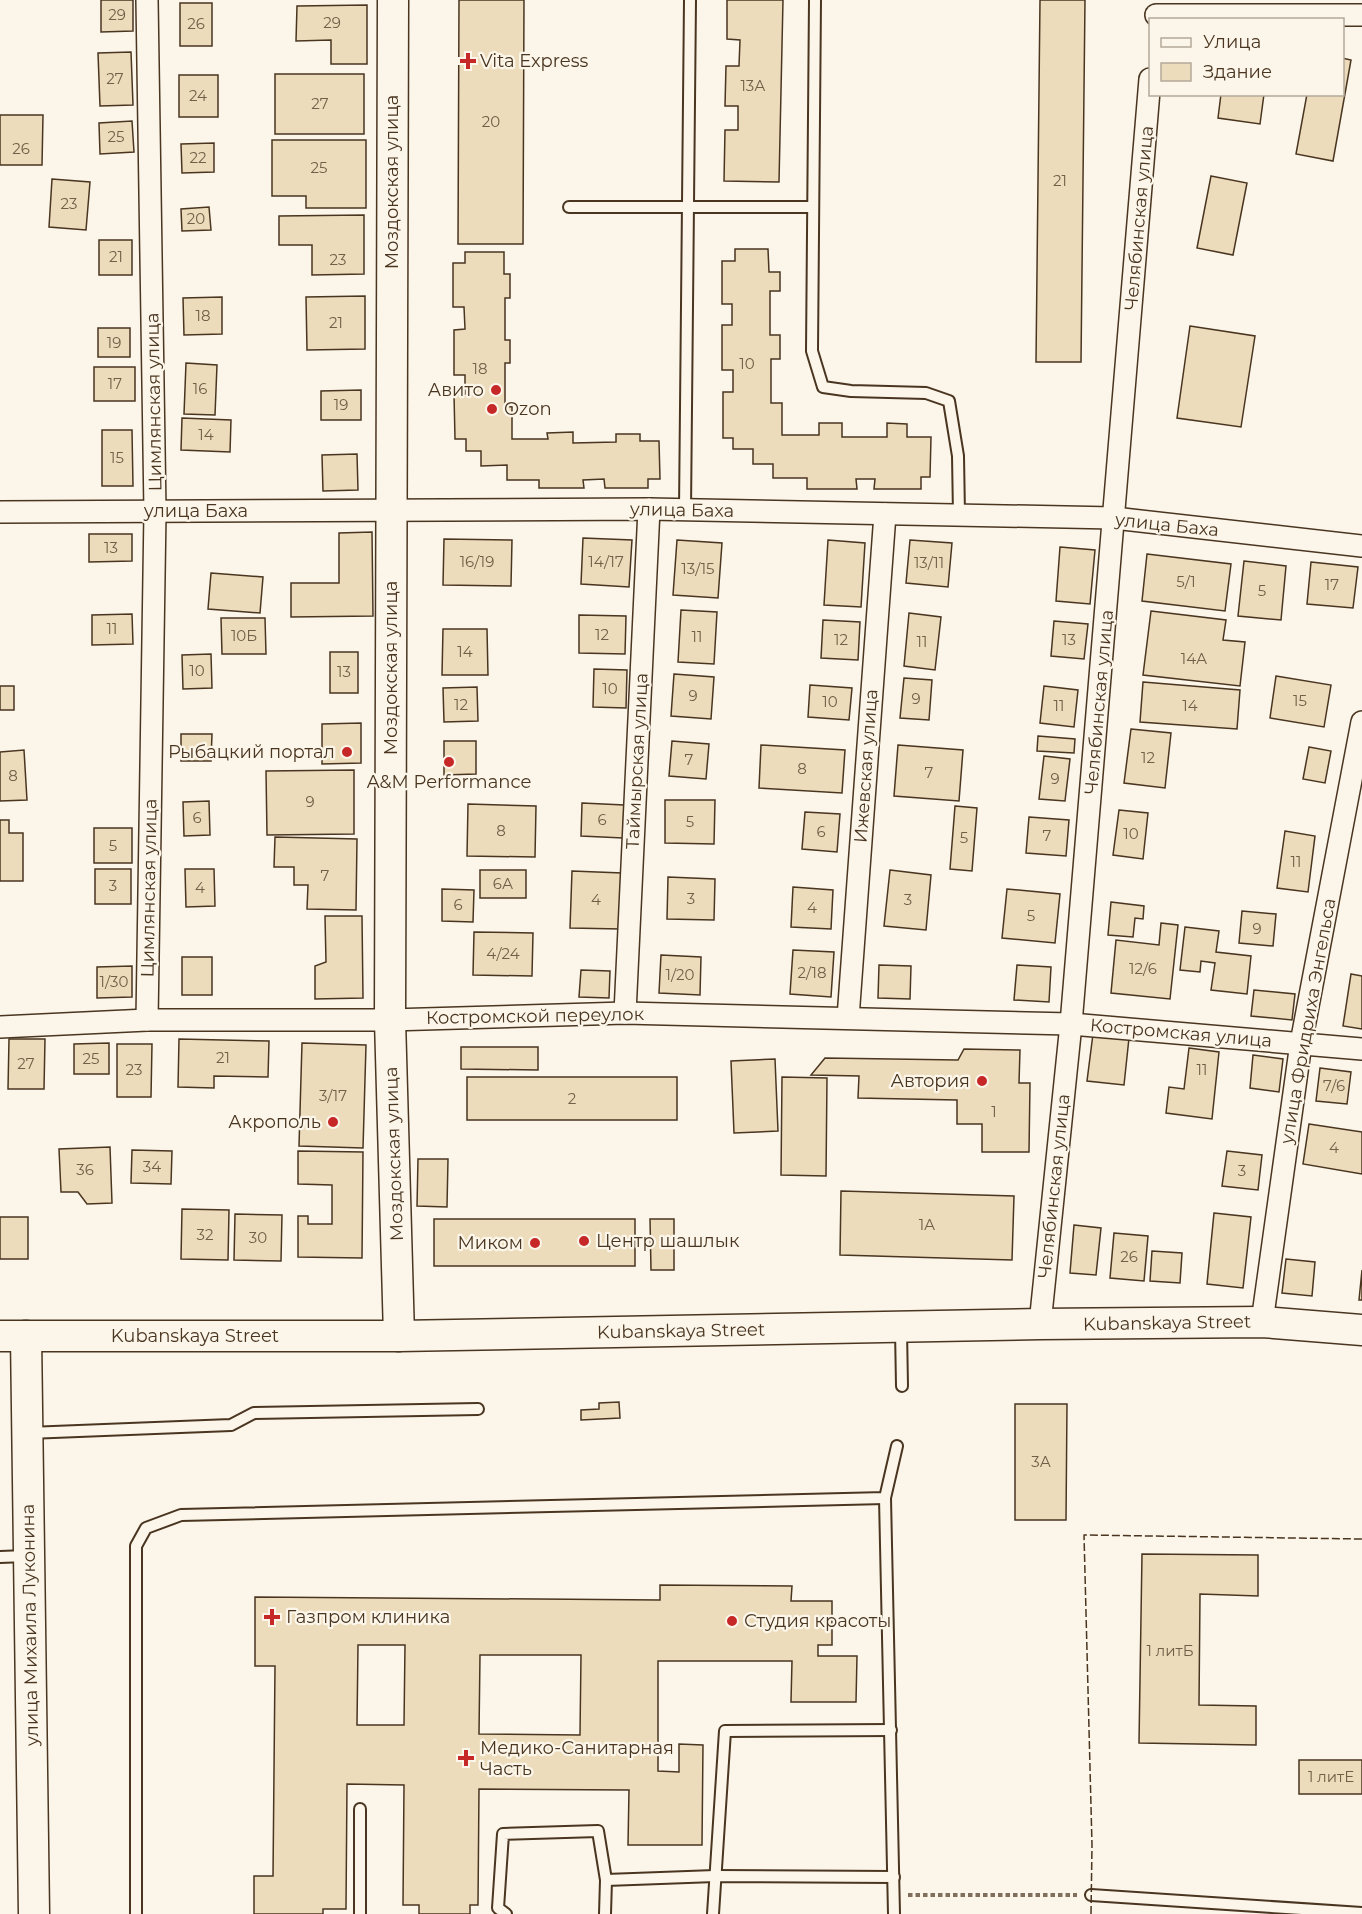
<svg xmlns="http://www.w3.org/2000/svg" width="1362" height="1914" font-family="Montserrat,sans-serif">
  <style>
    .building { fill: #ecdcbc; stroke: #4a3520; stroke-width: 1.5; fill-rule: evenodd }
    .lines { fill: none; stroke-linecap: round; stroke-linejoin: round }
    .service-casing { stroke: #4a3520; stroke-width: 14 }
    .minor-casing { stroke: #4a3520; stroke-width: 24 }
    .secondary-casing { stroke: #4a3520; stroke-width: 33 }
    .path { stroke: #7f6f5c; stroke-width: 4; stroke-dasharray: 4.5 3; stroke-linecap: butt }
    .service { stroke: #fbf6e9; stroke-width: 10 }
    .minor { stroke: #fbf6e9; stroke-width: 21 }
    .secondary { stroke: #fbf6e9; stroke-width: 30 }
    .fence { stroke: #4a3520; stroke-width: 1.5; stroke-dasharray: 8 3; stroke-linecap: butt }
    .poi-dot { fill: #c62828; stroke: #fbf6e9; stroke-width: 2 }
    .labels { text-anchor: middle; stroke-width: 4.5; stroke-linejoin: round; paint-order: stroke }
    .number-label { font-size: 15px; fill: #725f47 }
    .poi-label { font-size: 18px; fill: #4a3520; stroke: #fbf6e9; text-anchor: start }
    .street-label { font-size: 18px; fill: #4a3520; stroke: #fbf6e9 }
  </style>
  <rect width="100%" height="100%" fill="#fbf6e9"/>
  <g class="building">
    <polygon points="101,0 133,0 133,31 101,32"/>
    <polygon points="459,0 524,0 523,244 458,244"/>
    <polygon points="727,0 783,0 779,182 724,181 725,130 738,130 738,106 725,106 726,66 739,66 740,40 727,39"/>
    <polygon points="1040,0 1085,0 1081,362 1036,362"/>
    <rect x="180" y="3" width="32" height="43"/>
    <polygon points="367,5 367,64 331,64 331,40 296,41 297,6"/>
    <polygon points="131,52 133,105 100,106 98,53"/>
    <polygon points="1342,58 1351,60 1333,161 1296,154 1307,94 1342,94"/>
    <rect x="275" y="74" width="89" height="60"/>
    <rect x="179" y="75" width="39" height="42"/>
    <polygon points="1221,94 1264,94 1260,124 1218,118"/>
    <polygon points="0,115 43,115 42,165 0,165"/>
    <polygon points="132,121 134,152 100,154 99,123"/>
    <polygon points="272,140 366,140 366,208 306,208 306,196 272,196"/>
    <polygon points="214,143 214,172 182,173 181,144"/>
    <polygon points="1211,176 1247,183 1233,255 1197,248"/>
    <polygon points="52,179 90,182 86,230 49,227"/>
    <polygon points="209,207 211,230 182,231 181,209"/>
    <polygon points="364,215 364,274 312,275 312,245 279,245 279,216"/>
    <rect x="99" y="240" width="33" height="35"/>
    <polygon points="735,249 768,249 769,272 780,272 780,291 770,291 770,335 780,335 780,359 771,359 771,403 782,403 782,435 819,435 819,423 842,423 842,437 887,437 887,423 907,424 907,437 931,437 930,477 921,477 921,489 874,489 875,479 856,479 857,489 807,489 807,478 773,478 773,464 753,464 753,449 733,449 733,438 723,438 723,392 733,392 733,370 722,370 722,325 732,325 732,304 722,304 722,261 735,261"/>
    <polygon points="465,252 504,252 504,274 510,274 510,298 505,298 505,340 510,340 510,363 505,363 505,406 512,407 512,439 548,439 547,433 573,432 573,443 616,442 616,434 640,434 640,441 659,441 660,479 648,479 648,488 605,488 604,479 583,480 584,488 539,488 539,480 507,480 507,465 481,466 481,451 466,451 466,439 455,439 454,394 465,394 465,375 454,375 454,330 465,329 464,307 453,307 453,263 465,263"/>
    <polygon points="365,296 365,349 307,350 306,297"/>
    <polygon points="222,297 222,334 184,335 183,298"/>
    <polygon points="1190,326 1255,336 1241,427 1177,418"/>
    <rect x="98" y="328" width="32" height="29"/>
    <polygon points="186,363 217,365 215,415 184,414"/>
    <rect x="94" y="367" width="41" height="34"/>
    <polygon points="361,390 361,420 321,420 321,391"/>
    <polygon points="182,418 231,420 230,452 181,450"/>
    <polygon points="102,430 132,430 133,486 102,486"/>
    <polygon points="357,454 358,490 323,491 322,455"/>
    <polygon points="372,532 373,616 291,617 291,583 339,583 339,533"/>
    <polygon points="89,534 132,534 132,561 89,562"/>
    <polygon points="583,538 632,540 629,587 581,584"/>
    <polygon points="444,539 512,540 511,586 443,585"/>
    <polygon points="677,540 722,543 718,598 673,595"/>
    <polygon points="828,540 865,543 861,607 824,605"/>
    <polygon points="910,540 952,543 948,587 906,583"/>
    <polygon points="1060,547 1095,550 1090,604 1056,601"/>
    <polygon points="1147,554 1231,564 1225,611 1142,601"/>
    <polygon points="1244,561 1286,566 1281,620 1238,616"/>
    <polygon points="1311,562 1358,567 1353,608 1307,604"/>
    <polygon points="211,573 263,577 260,613 208,609"/>
    <polygon points="681,610 717,612 714,664 678,662"/>
    <polygon points="1151,611 1226,620 1223,640 1245,642 1240,686 1143,675"/>
    <polygon points="909,613 941,617 935,670 904,666"/>
    <polygon points="132,614 133,644 92,645 92,615"/>
    <polygon points="579,615 626,616 625,654 579,653"/>
    <polygon points="221,618 265,618 266,654 222,654"/>
    <polygon points="823,620 860,622 858,660 821,658"/>
    <polygon points="1054,621 1088,624 1084,659 1051,656"/>
    <polygon points="443,629 487,629 488,675 442,675"/>
    <rect x="330" y="652" width="28" height="41"/>
    <polygon points="211,654 212,688 183,689 182,655"/>
    <polygon points="594,669 627,670 626,708 593,707"/>
    <polygon points="674,674 714,677 711,719 671,716"/>
    <polygon points="1276,676 1331,685 1324,727 1270,718"/>
    <polygon points="904,678 932,680 929,720 900,718"/>
    <polygon points="1143,682 1240,690 1237,729 1140,722"/>
    <polygon points="810,685 852,688 849,720 808,717"/>
    <rect x="0" y="686" width="14" height="24"/>
    <polygon points="1044,686 1078,690 1074,727 1040,723"/>
    <polygon points="477,687 478,721 444,722 443,688"/>
    <polygon points="361,723 361,763 322,764 322,724"/>
    <polygon points="1131,729 1171,733 1165,788 1124,783"/>
    <polygon points="181,734 212,734 211,761 181,761"/>
    <polygon points="1038,736 1075,739 1074,753 1037,751"/>
    <polygon points="444,741 476,741 476,774 444,775"/>
    <polygon points="672,741 709,744 706,779 669,776"/>
    <polygon points="761,745 845,750 842,793 759,788"/>
    <polygon points="898,745 963,750 959,801 894,796"/>
    <polygon points="1309,747 1331,751 1325,783 1303,779"/>
    <polygon points="24,750 27,800 0,801 0,752"/>
    <polygon points="1044,756 1070,759 1065,801 1039,799"/>
    <polygon points="354,770 354,834 267,835 266,771"/>
    <polygon points="665,800 715,800 714,844 665,843"/>
    <polygon points="209,801 210,835 184,836 183,802"/>
    <polygon points="582,803 624,805 623,838 581,836"/>
    <polygon points="468,804 536,806 535,857 467,856"/>
    <polygon points="955,806 977,808 972,871 950,869"/>
    <polygon points="1119,810 1148,813 1143,859 1113,855"/>
    <polygon points="805,812 840,814 837,852 802,849"/>
    <polygon points="1029,817 1069,820 1066,856 1026,853"/>
    <polygon points="0,820 9,820 9,833 23,833 23,881 0,881"/>
    <rect x="94" y="828" width="38" height="35"/>
    <polygon points="1285,831 1315,836 1308,892 1277,888"/>
    <polygon points="275,837 357,839 356,910 307,909 308,885 294,885 294,867 274,867"/>
    <rect x="95" y="869" width="36" height="35"/>
    <polygon points="185,869 214,869 215,906 186,907"/>
    <rect x="480" y="870" width="46" height="28"/>
    <polygon points="890,870 931,875 926,930 884,926"/>
    <polygon points="572,871 622,873 621,929 570,928"/>
    <polygon points="668,877 715,879 714,920 667,919"/>
    <polygon points="793,887 833,890 831,929 791,927"/>
    <polygon points="442,889 474,890 473,922 442,921"/>
    <polygon points="1007,889 1060,894 1055,943 1002,938"/>
    <polygon points="1111,902 1144,906 1143,919 1135,918 1133,937 1108,935"/>
    <polygon points="1242,911 1276,914 1273,946 1239,943"/>
    <polygon points="325,916 362,916 363,998 315,999 315,966 326,962"/>
    <polygon points="1161,923 1178,925 1170,999 1111,993 1116,940 1159,945"/>
    <polygon points="1185,927 1219,931 1216,952 1251,956 1247,994 1211,990 1215,963 1201,961 1200,972 1180,970"/>
    <polygon points="474,932 533,933 532,976 473,975"/>
    <polygon points="793,950 834,952 831,997 790,994"/>
    <polygon points="661,955 701,957 700,995 659,993"/>
    <rect x="182" y="957" width="30" height="38"/>
    <polygon points="879,965 911,966 910,999 878,998"/>
    <polygon points="1017,965 1051,967 1049,1002 1014,1000"/>
    <polygon points="132,966 132,997 97,998 97,967"/>
    <polygon points="581,970 610,971 609,998 579,997"/>
    <polygon points="1351,974 1362,976 1362,1029 1343,1026"/>
    <polygon points="1254,990 1295,994 1292,1020 1251,1016"/>
    <polygon points="1093,1034 1129,1038 1124,1085 1087,1081"/>
    <polygon points="9,1039 45,1039 44,1089 8,1089"/>
    <polygon points="179,1039 269,1041 268,1077 214,1076 214,1088 178,1087"/>
    <polygon points="109,1043 109,1074 74,1074 74,1044"/>
    <polygon points="302,1043 366,1045 363,1148 299,1146"/>
    <polygon points="117,1044 152,1044 151,1097 117,1097"/>
    <polygon points="461,1047 538,1047 538,1070 461,1069"/>
    <polygon points="1189,1048 1219,1052 1212,1119 1166,1113 1169,1087 1184,1089"/>
    <polygon points="964,1049 1020,1050 1019,1083 1030,1083 1029,1152 982,1152 982,1124 957,1124 957,1100 858,1098 859,1076 811,1075 825,1058 958,1060"/>
    <polygon points="1253,1055 1283,1059 1279,1092 1250,1088"/>
    <polygon points="775,1059 778,1131 734,1133 731,1061"/>
    <polygon points="1320,1068 1351,1072 1347,1104 1316,1101"/>
    <rect x="467" y="1077" width="210" height="43"/>
    <polygon points="782,1077 827,1078 826,1176 781,1175"/>
    <polygon points="1309,1124 1362,1132 1362,1174 1303,1164"/>
    <polygon points="110,1147 112,1203 87,1204 78,1192 61,1192 59,1149"/>
    <polygon points="132,1150 172,1151 171,1184 131,1183"/>
    <polygon points="298,1151 363,1152 362,1258 298,1257 298,1216 308,1216 308,1224 332,1224 332,1185 298,1184"/>
    <polygon points="1227,1151 1262,1155 1258,1190 1222,1186"/>
    <polygon points="418,1159 448,1159 447,1207 417,1206"/>
    <polygon points="841,1191 1014,1196 1012,1260 840,1255"/>
    <polygon points="182,1209 229,1210 228,1260 181,1259"/>
    <polygon points="1214,1213 1251,1217 1243,1288 1207,1284"/>
    <polygon points="235,1214 282,1215 281,1261 234,1260"/>
    <rect x="0" y="1217" width="28" height="42"/>
    <rect x="434" y="1219" width="201" height="47"/>
    <polygon points="650,1219 674,1219 674,1270 651,1270"/>
    <polygon points="1074,1225 1101,1228 1096,1275 1070,1273"/>
    <polygon points="1114,1233 1148,1236 1144,1281 1110,1278"/>
    <polygon points="1152,1251 1182,1253 1180,1283 1150,1281"/>
    <polygon points="1286,1259 1315,1262 1312,1296 1282,1293"/>
    <polygon points="1362,1270 1362,1300 1359,1300"/>
    <polygon points="619,1402 620,1418 581,1420 581,1410 599,1409 599,1403"/>
    <polygon points="1015,1404 1067,1404 1066,1520 1015,1520"/>
    <polygon points="1142,1554 1258,1555 1258,1596 1200,1594 1199,1705 1256,1706 1256,1745 1139,1743"/>
    <path d="M 660,1585 L 792,1586 L 791,1601 L 832,1601 L 832,1645 L 818,1645 L 818,1656 L 857,1656 L 856,1702 L 791,1702 L 792,1661 L 658,1661 L 658,1771 L 679,1772 L 679,1744 L 703,1745 L 702,1845 L 628,1845 L 629,1790 L 479,1789 L 478,1905 L 470,1905 L 470,1914 L 419,1914 L 419,1905 L 403,1905 L 404,1785 L 347,1784 L 346,1909 L 323,1909 L 323,1914 L 254,1914 L 254,1876 L 273,1876 L 275,1666 L 255,1666 L 255,1597 L 660,1600 ZM 358,1645 L 405,1645 L 404,1725 L 357,1725 ZM 480,1655 L 581,1655 L 580,1735 L 479,1734 Z"/>
    <rect x="1299" y="1760" width="63" height="34"/>
  </g>
  <g class="lines">
    <g class="service-casing">
      <g id="service">
        <polyline points="815,0 812,351 823,387 851,391 926,393 949,401 958,456 959,514"/>
        <polyline points="569,207 813,207"/>
        <polyline points="685,510 690,0"/>
        <polyline points="901,1330 902,1386"/>
        <polyline points="28,1433 231,1425 254,1413 478,1409"/>
        <polyline points="885,1498 894,1914"/>
        <polyline points="0,1557 26,1556"/>
        <polyline points="360,1809 360,1914"/>
        <polyline points="1091,1895 1362,1913"/>
        <polyline points="136,1914 136,1546 146,1528 181,1515 885,1498 897,1446"/>
        <polyline points="506,1914 498,1908 503,1834 598,1831 606,1880 715,1876 894,1877"/>
        <polyline points="605,1914 606,1880"/>
        <polyline points="713,1914 725,1731 891,1730"/>
      </g>
    </g>
    <g class="minor-casing">
      <g id="minor">
        <polyline points="147,0 155,512 147,1020"/>
        <polyline points="1156,15 1362,15"/>
        <polyline points="0,512 649,509 1114,518 1362,546"/>
        <polyline points="625,1013 649,509"/>
        <polyline points="848,1018 885,514"/>
        <polyline points="0,1027 147,1020 390,1020 625,1013 1071,1024 1362,1049"/>
        <polyline points="1262,1322 1301,1043 1362,722"/>
        <polyline points="1040,1324 1071,1024 1150,79"/>
      </g>
    </g>
    <g class="secondary-casing">
      <g id="secondary">
        <polyline points="393,0 390,1020 399,1336"/>
        <polyline points="0,1336 399,1336 1040,1324 1262,1322 1362,1330"/>
        <polyline points="26,1336 34,1914"/>
      </g>
    </g>
    <polyline class="path" points="908,1895 1077,1895"/>
    <use href="#service" class="service"/>
    <use href="#minor" class="minor"/>
    <use href="#secondary" class="secondary"/>
    <polyline class="fence" points="1091,1914 1092,1845 1084,1535 1362,1539"/>
  </g>
  <g class="poi-dot">
    <path d="M465 52h6v6h6v6h-6v6h-6v-6h-6v-6h6z"/>
    <circle cx="496" cy="390" r="6"/>
    <circle cx="492" cy="409" r="6"/>
    <circle cx="347" cy="752" r="6"/>
    <circle cx="449" cy="762" r="6"/>
    <circle cx="982" cy="1081" r="6"/>
    <circle cx="333" cy="1122" r="6"/>
    <circle cx="584" cy="1241" r="6"/>
    <circle cx="535" cy="1243" r="6"/>
    <path d="M269 1608h6v6h6v6h-6v6h-6v-6h-6v-6h6z"/>
    <circle cx="732" cy="1621" r="6"/>
    <path d="M463 1749h6v6h6v6h-6v6h-6v-6h-6v-6h6z"/>
  </g>
  <g class="labels">
    <g class="number-label">
      <text x="117" y="20">29</text>
      <text x="332" y="28">29</text>
      <text x="196" y="29">26</text>
      <text x="115" y="84">27</text>
      <text x="753" y="91">13А</text>
      <text x="198" y="101">24</text>
      <text x="320" y="109">27</text>
      <text x="491" y="127">20</text>
      <text x="116" y="142">25</text>
      <text x="21" y="154">26</text>
      <text x="198" y="163">22</text>
      <text x="319" y="173">25</text>
      <text x="1060" y="186">21</text>
      <text x="69" y="209">23</text>
      <text x="196" y="224">20</text>
      <text x="116" y="262">21</text>
      <text x="338" y="265">23</text>
      <text x="203" y="321">18</text>
      <text x="336" y="328">21</text>
      <text x="114" y="348">19</text>
      <text x="747" y="369">10</text>
      <text x="480" y="374">18</text>
      <text x="115" y="389">17</text>
      <text x="200" y="394">16</text>
      <text x="341" y="410">19</text>
      <text x="206" y="440">14</text>
      <text x="117" y="463">15</text>
      <text x="111" y="553">13</text>
      <text x="477" y="567">16/19</text>
      <text x="606" y="567">14/17</text>
      <text x="929" y="568">13/11</text>
      <text x="698" y="574">13/15</text>
      <text x="1186" y="587">5/1</text>
      <text x="1332" y="590">17</text>
      <text x="1262" y="596">5</text>
      <text x="112" y="634">11</text>
      <text x="602" y="640">12</text>
      <text x="244" y="641">10Б</text>
      <text x="697" y="642">11</text>
      <text x="841" y="645">12</text>
      <text x="1069" y="645">13</text>
      <text x="922" y="647">11</text>
      <text x="465" y="657">14</text>
      <text x="1194" y="664">14А</text>
      <text x="197" y="676">10</text>
      <text x="344" y="677">13</text>
      <text x="610" y="694">10</text>
      <text x="693" y="701">9</text>
      <text x="916" y="704">9</text>
      <text x="1300" y="706">15</text>
      <text x="830" y="707">10</text>
      <text x="461" y="710">12</text>
      <text x="1059" y="711">11</text>
      <text x="1190" y="711">14</text>
      <text x="1148" y="763">12</text>
      <text x="689" y="765">7</text>
      <text x="802" y="774">8</text>
      <text x="929" y="778">7</text>
      <text x="13" y="781">8</text>
      <text x="1055" y="784">9</text>
      <text x="310" y="807">9</text>
      <text x="197" y="823">6</text>
      <text x="602" y="825">6</text>
      <text x="690" y="827">5</text>
      <text x="501" y="836">8</text>
      <text x="821" y="837">6</text>
      <text x="1131" y="839">10</text>
      <text x="1047" y="841">7</text>
      <text x="964" y="843">5</text>
      <text x="113" y="851">5</text>
      <text x="1296" y="867">11</text>
      <text x="325" y="881">7</text>
      <text x="503" y="889">6А</text>
      <text x="113" y="891">3</text>
      <text x="200" y="893">4</text>
      <text x="691" y="904">3</text>
      <text x="596" y="905">4</text>
      <text x="908" y="905">3</text>
      <text x="458" y="910">6</text>
      <text x="812" y="913">4</text>
      <text x="1031" y="921">5</text>
      <text x="1257" y="934">9</text>
      <text x="503" y="959">4/24</text>
      <text x="1143" y="974">12/6</text>
      <text x="812" y="978">2/18</text>
      <text x="680" y="980">1/20</text>
      <text x="114" y="987">1/30</text>
      <text x="223" y="1063">21</text>
      <text x="91" y="1064">25</text>
      <text x="26" y="1069">27</text>
      <text x="134" y="1075">23</text>
      <text x="1202" y="1075">11</text>
      <text x="1334" y="1091">7/6</text>
      <text x="333" y="1101">3/17</text>
      <text x="572" y="1104">2</text>
      <text x="994" y="1117">1</text>
      <text x="1334" y="1153">4</text>
      <text x="152" y="1172">34</text>
      <text x="85" y="1175">36</text>
      <text x="1242" y="1176">3</text>
      <text x="927" y="1230">1А</text>
      <text x="205" y="1240">32</text>
      <text x="258" y="1243">30</text>
      <text x="1129" y="1262">26</text>
      <text x="1041" y="1467">3А</text>
      <text x="1170" y="1656">1 литБ</text>
      <text x="1331" y="1782">1 литЕ</text>
    </g>
    <g class="poi-label">
      <text x="480" y="67">Vita Express</text>
      <text x="484" y="396" text-anchor="end">Авито</text>
      <text x="504" y="415">Ozon</text>
      <text x="335" y="758" text-anchor="end">Рыбацкий портал</text>
      <text x="449" y="788" text-anchor="middle">A&amp;M Performance</text>
      <text x="970" y="1087" text-anchor="end">Автория</text>
      <text x="321" y="1128" text-anchor="end">Акрополь</text>
      <text x="596" y="1247">Центр шашлык</text>
      <text x="523" y="1249" text-anchor="end">Миком</text>
      <text x="286" y="1623">Газпром клиника</text>
      <text x="744" y="1627">Студия красоты</text>
      <text x="480" y="1754">Медико-Санитарная<tspan x="480" dy="21">Часть</tspan></text>
    </g>
    <g class="street-label">
      <text transform="translate(392 182) rotate(-90)" y="6">Моздокская улица</text>
      <text transform="translate(1139 218) rotate(-85)" y="6">Челябинская улица</text>
      <text transform="translate(154 402) rotate(-91)" y="6">Цимлянская улица</text>
      <text transform="translate(682 510) rotate(1)" y="6">улица Баха</text>
      <text x="196" y="517">улица Баха</text>
      <text transform="translate(1167 525) rotate(6)" y="6">улица Баха</text>
      <text transform="translate(391 668) rotate(-90)" y="6">Моздокская улица</text>
      <text transform="translate(1099 702) rotate(-85)" y="6">Челябинская улица</text>
      <text transform="translate(637 761) rotate(-87)" y="6">Таймырская улица</text>
      <text transform="translate(866 766) rotate(-86)" y="6">Ижевская улица</text>
      <text transform="translate(149 888) rotate(-89)" y="6">Цимлянская улица</text>
      <text transform="translate(535 1016) rotate(-1)" y="6">Костромской переулок</text>
      <text transform="translate(1308 1021) rotate(-80)" y="6">улица Фридриха Энгельса</text>
      <text transform="translate(1181 1033) rotate(5)" y="6">Костромская улица</text>
      <text transform="translate(394 1154) rotate(-92)" y="6">Моздокская улица</text>
      <text transform="translate(1054 1186) rotate(-84)" y="6">Челябинская улица</text>
      <text transform="translate(1167 1323) rotate(-1)" y="6">Kubanskaya Street</text>
      <text transform="translate(681 1331) rotate(-1)" y="6">Kubanskaya Street</text>
      <text x="195" y="1342">Kubanskaya Street</text>
      <text transform="translate(30 1625) rotate(-91)" y="6">улица Михаила Луконина</text>
    </g>
  </g>
  <rect x="1149" y="18" width="195" height="78" fill="#fbf6e9" stroke="#b4a999" stroke-width="1.5"/>
  <rect x="1161" y="38" width="30" height="9" fill="#fbf6e9" stroke="#b4a999" stroke-width="1.5"/>
  <text x="1203" y="48" font-size="18" fill="#4a3520">Улица</text>
  <rect x="1161" y="63" width="30" height="18" fill="#ecdcbc" stroke="#b4a999" stroke-width="1.5"/>
  <text x="1203" y="78" font-size="18" fill="#4a3520">Здание</text>
</svg>
